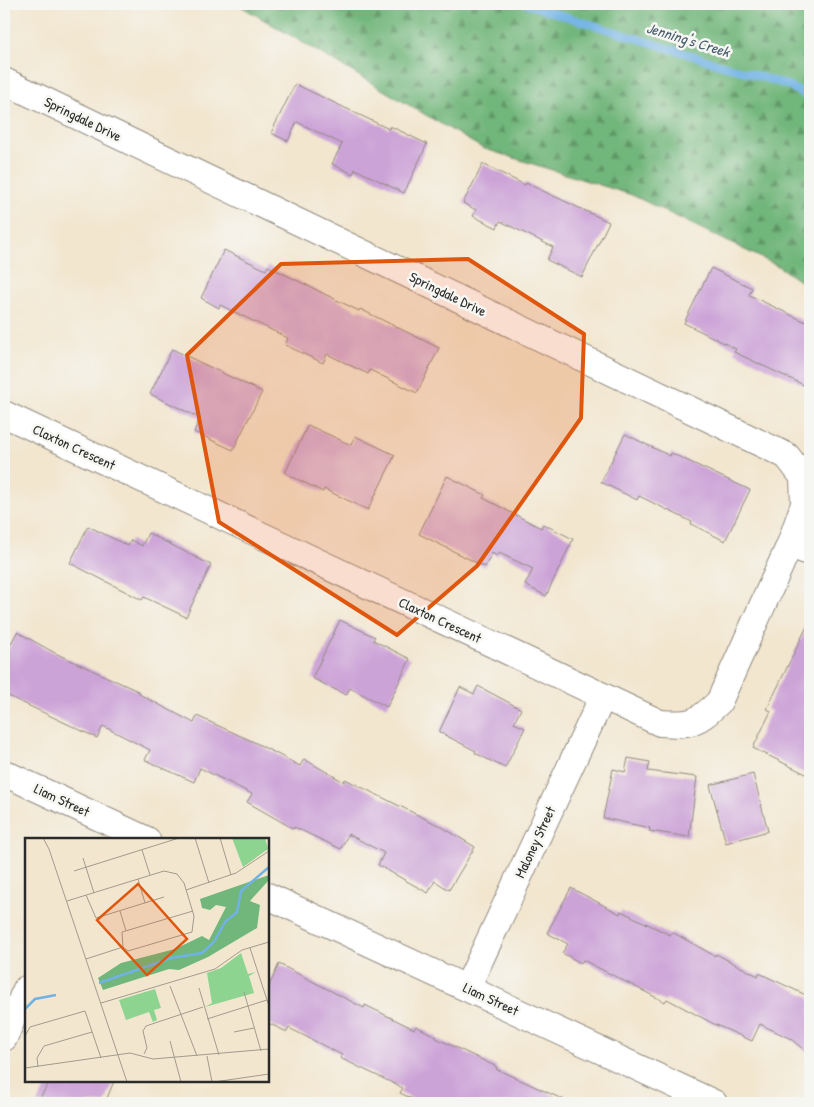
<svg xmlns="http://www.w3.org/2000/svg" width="814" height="1107" font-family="'Patrick Hand',sans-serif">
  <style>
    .forest { fill: url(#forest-firs); stroke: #4e7052 }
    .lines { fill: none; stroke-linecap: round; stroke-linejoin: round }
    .stream { stroke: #71b2e5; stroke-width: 8 }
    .building { fill: #cca3d7 }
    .minor-casing { stroke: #8e887d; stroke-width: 28 }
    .minor { stroke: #fff; stroke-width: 26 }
    .marked { fill: #df570e; fill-opacity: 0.2; stroke: #df570e; stroke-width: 4; stroke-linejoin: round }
    .labels { text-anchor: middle; stroke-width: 5; stroke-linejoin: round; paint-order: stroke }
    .street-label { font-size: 14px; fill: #2b2b2b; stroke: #f6f6f2 }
    .water-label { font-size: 15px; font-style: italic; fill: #445a6c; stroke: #f6f6f2 }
    .inset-river { fill: none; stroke: #71b2e5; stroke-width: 2.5 }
    .inset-road { fill: none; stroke: #a29b8d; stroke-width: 1 }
    .view { fill: #df570e; fill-opacity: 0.15; stroke: #df570e; stroke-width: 2.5 }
    .inset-edge { fill: none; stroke: #2b2b2b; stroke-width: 2.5 }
  </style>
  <defs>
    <pattern id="forest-firs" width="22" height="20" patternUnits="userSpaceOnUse" patternTransform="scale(1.25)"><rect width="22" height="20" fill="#71b67a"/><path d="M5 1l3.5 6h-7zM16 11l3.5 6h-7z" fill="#5d9464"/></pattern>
  </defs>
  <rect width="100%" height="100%" fill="#f6f6f2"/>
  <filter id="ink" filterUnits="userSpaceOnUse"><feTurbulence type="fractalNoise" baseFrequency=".02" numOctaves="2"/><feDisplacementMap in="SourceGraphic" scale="10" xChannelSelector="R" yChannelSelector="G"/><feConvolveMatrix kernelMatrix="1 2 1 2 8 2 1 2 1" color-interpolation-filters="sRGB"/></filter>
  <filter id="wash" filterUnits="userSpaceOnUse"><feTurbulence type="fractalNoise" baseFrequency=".0096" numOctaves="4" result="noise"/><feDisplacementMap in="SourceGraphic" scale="20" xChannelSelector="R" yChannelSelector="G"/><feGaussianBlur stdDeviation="1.12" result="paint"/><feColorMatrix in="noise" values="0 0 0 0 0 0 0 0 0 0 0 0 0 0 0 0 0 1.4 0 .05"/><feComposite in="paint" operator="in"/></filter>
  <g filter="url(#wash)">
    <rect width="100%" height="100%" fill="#f2e6cf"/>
    <polygon class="forest" points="237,4 810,4 810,288 778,266 632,195 482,148"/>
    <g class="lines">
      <polyline class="stream" points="526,4 787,85 810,98"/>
    </g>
    <g id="blocks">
      <g class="building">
        <polygon points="295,84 389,129 390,126 427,144 404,193 355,169 353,174 332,164 342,144 297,122 288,141 271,133"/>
        <polygon points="483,164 525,185 526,183 609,222 582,277 547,260 553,247 500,221 497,228 473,216 476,210 463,203"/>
        <polygon points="224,250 266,270 268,266 359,311 360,309 439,348 417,393 370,370 368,374 327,354 323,363 285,345 288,338 220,305 219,308 201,298"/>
        <polygon points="711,268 752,288 749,295 810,324 810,388 734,352 736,349 684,323"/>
        <polygon points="172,349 262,392 233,450 194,432 200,418 150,394"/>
        <polygon points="308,425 351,445 355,436 395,455 368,510 324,489 323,492 285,473"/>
        <polygon points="625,434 670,456 671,453 750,490 725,541 691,524 692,522 639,496 637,500 601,482"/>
        <polygon points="447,476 485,495 483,498 541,528 543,524 573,539 546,596 525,585 533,569 499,553 497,556 492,553 485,567 419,534"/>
        <polygon points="88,526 128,546 131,540 142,546 148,533 211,565 186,617 144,597 142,600 70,563"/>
        <polygon points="340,620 375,637 373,640 410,659 387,707 350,688 346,695 312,678"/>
        <polygon points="810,620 810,776 753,748 771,711 767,709"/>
        <polygon points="17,632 57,654 140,692 139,694 194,723 197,716 256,743 300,766 304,759 344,782 345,779 442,827 475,847 449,890 435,881 428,893 378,865 384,853 348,834 341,849 294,827 294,829 247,802 252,794 200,768 194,782 145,760 150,750 103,726 97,738 76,728 4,694 4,657"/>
        <polygon points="478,686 521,709 514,723 525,728 505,768 475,753 476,751 439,732 460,687 474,694"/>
        <polygon points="628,758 650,762 648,771 697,777 689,837 649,831 650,828 603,818 613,769 625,772"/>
        <polygon points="753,774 768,831 726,843 710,785"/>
        <polygon points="571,888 620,914 621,911 670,935 672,932 715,956 716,954 758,976 759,973 810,997 810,1055 791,1039 760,1024 752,1041 712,1023 667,999 665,1002 583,960 581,963 562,953 568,944 547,933"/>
        <polygon points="279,964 364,1008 365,1005 414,1029 416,1026 437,1037 436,1038 497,1067 496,1069 571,1103 421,1103 400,1093 403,1088 340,1058 342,1055 289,1028 287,1032 268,1023 268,988"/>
        <polygon points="50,1081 114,1081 105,1103 37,1103"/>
      </g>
    </g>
  </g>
  <g filter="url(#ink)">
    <use href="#blocks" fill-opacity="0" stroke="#8e887d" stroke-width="1"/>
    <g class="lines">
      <g class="minor-casing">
        <g id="minor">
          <polyline points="4,81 787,456 803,477 804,504 790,544 810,553"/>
          <path d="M 4,414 L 660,723 C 691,725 696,724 719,702 L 790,544"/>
          <polyline points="4,773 147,840"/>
          <polyline points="268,896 714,1103"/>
          <polyline points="467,988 603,696"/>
          <polyline points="4,1038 26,989"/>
        </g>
      </g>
      <use href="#minor" class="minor"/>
    </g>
  </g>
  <path class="marked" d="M 468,259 L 584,334 L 581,418 L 477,566 L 397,635 L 219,522 L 187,355 L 281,264 Z"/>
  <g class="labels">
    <g class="street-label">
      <text transform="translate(83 119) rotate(26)" y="5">Springdale Drive</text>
      <text transform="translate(448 294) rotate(26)" y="5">Springdale Drive</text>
      <text transform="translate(74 447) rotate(25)" y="5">Claxton Crescent</text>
      <text transform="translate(440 620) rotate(25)" y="5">Claxton Crescent</text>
      <text transform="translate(62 800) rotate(25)" y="5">Liam Street</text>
      <text transform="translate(535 842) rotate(-65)" y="5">Maloney Street</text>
      <text transform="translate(491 999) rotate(25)" y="5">Liam Street</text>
    </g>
    <g class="water-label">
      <text transform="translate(688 40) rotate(17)" y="5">Jenning's Creek</text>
    </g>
  </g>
  <g transform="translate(25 838)">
    <rect width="244" height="244" fill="#f2e6cf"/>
    <path d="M 244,37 L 244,42 L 225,63 L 235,67 L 232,90 L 183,119 L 154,132 L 144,131 L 78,152 L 73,140 L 96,125 L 150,111 L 177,98 L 184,102 L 201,69 L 191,67 L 185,72 L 177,70 L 175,61 Z" fill="#71b67a"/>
    <path d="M 207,0 L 240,0 L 243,11 L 218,29 ZM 216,115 L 223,136 L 231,134 L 224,138 L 229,155 L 180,169 L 187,165 L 182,135 L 196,130 ZM 130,151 L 136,170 L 129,172 L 132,182 L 128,184 L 124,174 L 101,182 L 94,162 Z" fill="#8cd48f"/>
    <path class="inset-river" d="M 74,145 L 146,120 L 177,115 L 189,104 L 200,84 L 212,74 L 216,53 L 244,29M 0,171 L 10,161 L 31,157"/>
    <path class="inset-road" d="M 18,0 L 24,11 L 102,244M 170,0 L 184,45M 195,0 L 206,37M 117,12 L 125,37M 58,20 L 69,55M 49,33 L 154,0M 113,41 L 120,65M 161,52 L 211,35 L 244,13M 61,57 L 71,80 L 139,59M 42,63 L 139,33 L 152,36 L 159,45 L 169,78 L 167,94 L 103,113 L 98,109 L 61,121M 95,73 L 101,93M 98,109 L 97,94 L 168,73M 225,110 L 244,168M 145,148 L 172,218M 174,150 L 194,217M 219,154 L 236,213M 76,165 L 190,131 L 217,112 L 244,104M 182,181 L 242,162M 209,194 L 229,190M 0,198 L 5,189 L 60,173 L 76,220M 145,203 L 156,244M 119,216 L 122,210 L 118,193 L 121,188 L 178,169M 182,218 L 187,244M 13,229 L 12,220 L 19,208 L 67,194M 0,230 L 105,215 L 128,221 L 244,211M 189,244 L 244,236"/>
    <path class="view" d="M 113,46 L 162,101 L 122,137 L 72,82 Z"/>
    <rect width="244" height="244" class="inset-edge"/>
  </g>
  <rect width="814" height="1107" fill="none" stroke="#f6f6f2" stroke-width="20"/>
</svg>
